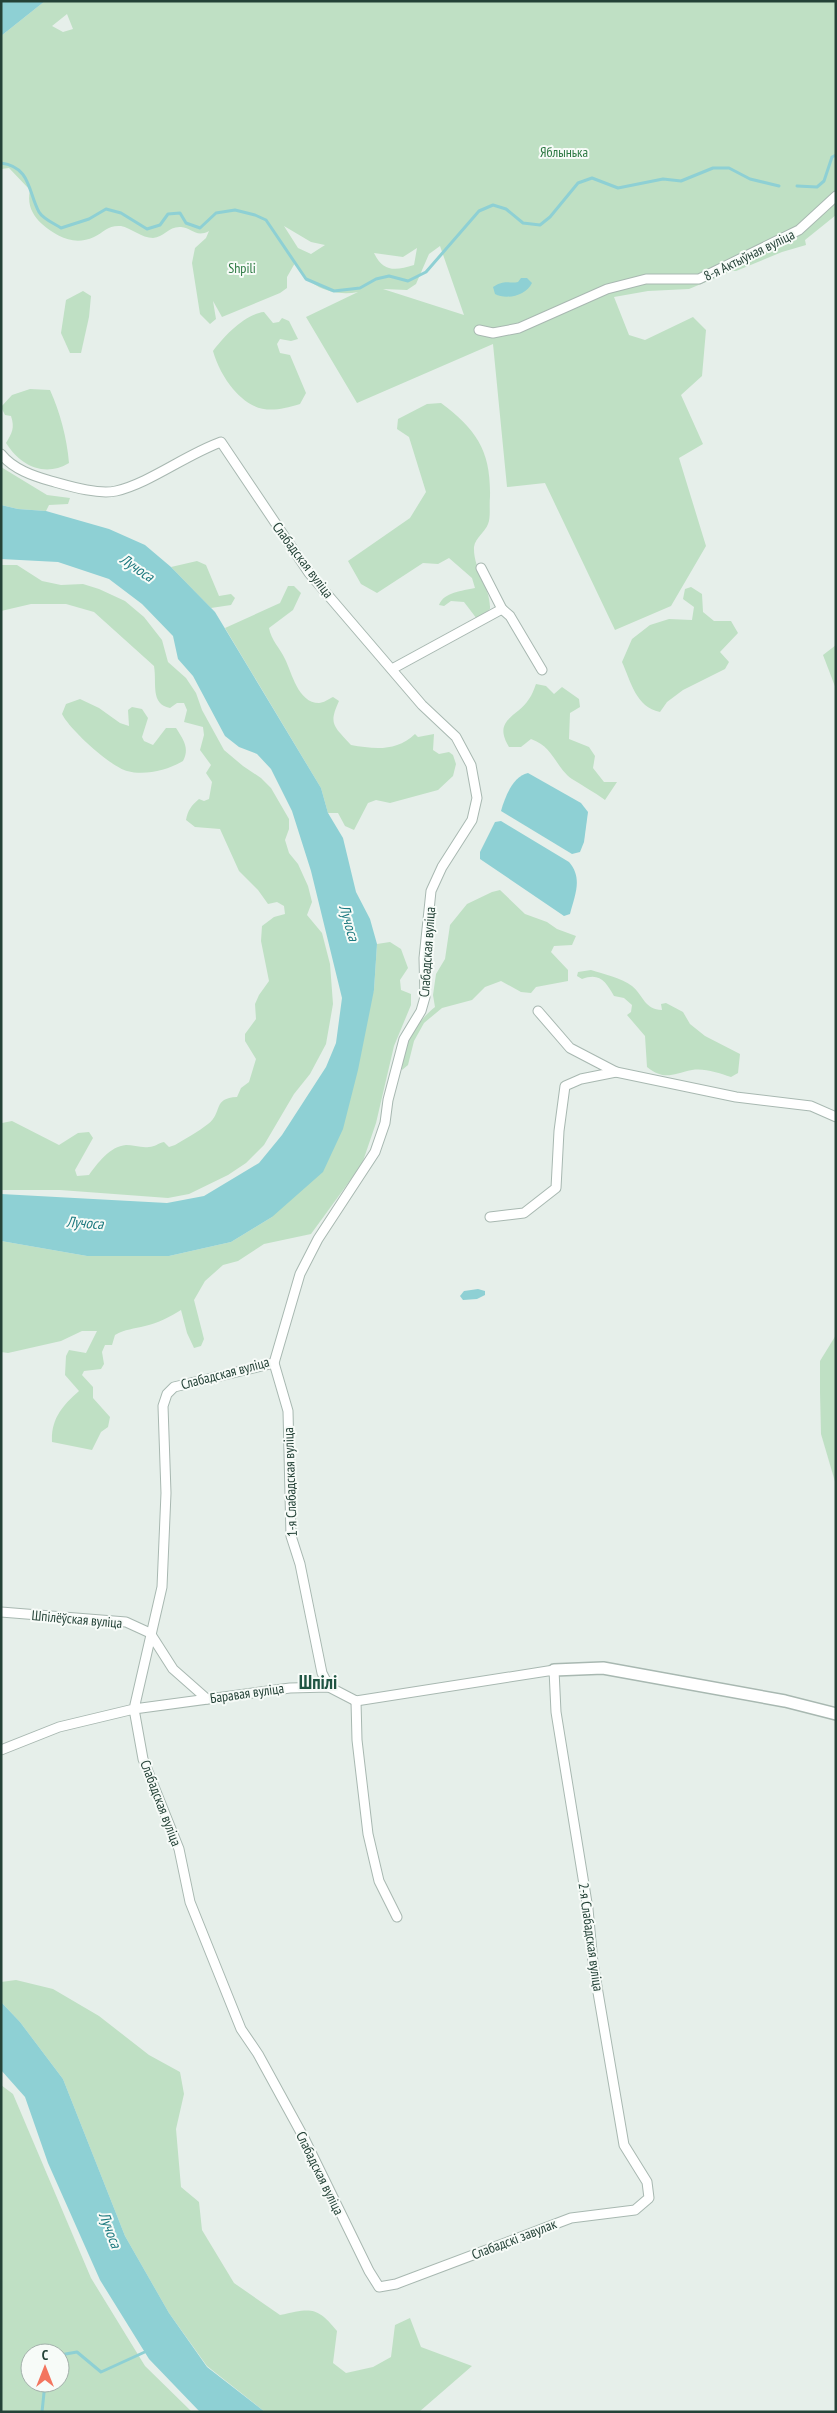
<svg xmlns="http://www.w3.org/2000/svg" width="837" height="2413" font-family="'PT Sans Narrow',sans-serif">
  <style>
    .green { fill: #bfe0c4; fill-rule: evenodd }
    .water { fill: #8ed0d4 }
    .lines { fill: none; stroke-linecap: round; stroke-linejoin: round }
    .stream { stroke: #8ed0d4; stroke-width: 3 }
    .minor-casing { stroke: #a8b8b1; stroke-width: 11 }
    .tertiary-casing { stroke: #a8b8b1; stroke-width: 14 }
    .minor { stroke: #fff; stroke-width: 9 }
    .tertiary { stroke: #fff; stroke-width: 11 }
    .labels { text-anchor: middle; stroke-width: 4; stroke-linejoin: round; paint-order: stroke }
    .park-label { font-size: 14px; fill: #2d7943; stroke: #f7fbf8 }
    .street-label { font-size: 14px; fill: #244237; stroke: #f7fbf8 }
    .water-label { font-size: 15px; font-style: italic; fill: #1c797f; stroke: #f7fbf8 }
    .district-label { font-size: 19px; font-weight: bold; fill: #1f5442; stroke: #f7fbf8 }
  </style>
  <rect width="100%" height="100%" fill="#e6efea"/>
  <g class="green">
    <path d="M 45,1 L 836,1 L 836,215 L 805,240 L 806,245 L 782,252 L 736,271 L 732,271 L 689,289 L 648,291 L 614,297 L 629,335 L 645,340 L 693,317 L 706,330 L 702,376 L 681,395 L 703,444 L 679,458 L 706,546 L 671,606 L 615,630 L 545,483 L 507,487 L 493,344 L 357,403 L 306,317 L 358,292 C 333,297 306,286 295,263 L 287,277 L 287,288 L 280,293 L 222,317 L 213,301 L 216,319 L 210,324 L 200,314 L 192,263 L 195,248 L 206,238 L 209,231 C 196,238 192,228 181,227 C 169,226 164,237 153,238 C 142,238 131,228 121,226 C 108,225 104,232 94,237 C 74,246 57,237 42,224 C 32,214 27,205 30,190 L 9,168 L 1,169 L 1,36 ZM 67,14 L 73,29 L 63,32 L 52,26 ZM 284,226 L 311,242 L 325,245 L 311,254 L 298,248 ZM 440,246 L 464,315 L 383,289 L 407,290 L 416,284 L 429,254 ZM 417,248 L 414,265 C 395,271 383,272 374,253 L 403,257 Z"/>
    <polygon points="83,291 91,296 89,317 81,353 70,353 61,333 66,300"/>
    <path d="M 264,312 L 273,323 L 279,322 L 282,318 L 289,321 L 298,339 L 291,341 L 280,339 L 277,344 L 280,353 L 290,355 L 306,393 L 300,404 C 271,413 254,413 233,389 C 224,378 217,365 213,351 C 224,336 245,314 264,312 Z"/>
    <path d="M 30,389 L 50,390 C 60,412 67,438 69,463 C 44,478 20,465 6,443 C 12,433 15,428 11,416 L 5,415 L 1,407 L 12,395 Z"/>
    <path d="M 441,403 C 477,430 491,451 490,497 C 489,505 491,517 488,524 C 485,532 475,538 474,547 C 473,570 491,587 490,609 L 477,619 L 464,602 L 451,601 L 444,606 L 439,605 C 444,592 462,591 475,588 L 472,578 L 449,558 L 438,564 L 423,563 L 377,593 L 361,584 L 348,561 L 410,518 L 426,492 L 409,437 L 397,429 L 398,419 L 427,404 Z"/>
    <polygon points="1,467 47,495 70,498 68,504 49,505 46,511 18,509 1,505"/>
    <polygon points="197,561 206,565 219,596 231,594 235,598 231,605 211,608 171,567"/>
    <path d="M 1,565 L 17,565 L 42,581 L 61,585 L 83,584 L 99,589 L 125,601 L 144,617 L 162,640 L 168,662 L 186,678 L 196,693 L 202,710 L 224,750 L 243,766 L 261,778 L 271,788 L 289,819 L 289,829 L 285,840 L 289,853 L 298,864 L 308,886 L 312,902 L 307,915 L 322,933 L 330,964 L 333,1004 L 326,1044 L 310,1074 L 294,1094 L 264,1145 L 246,1163 L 228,1175 L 189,1194 L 168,1198 L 60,1190 L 1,1190 L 2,1123 L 12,1121 L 59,1145 L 78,1133 L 89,1132 L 93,1138 L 75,1170 L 77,1176 L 89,1175 C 97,1164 110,1146 126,1145 C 133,1145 141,1148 149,1147 C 155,1147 158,1143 164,1142 L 169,1147 L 175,1145 C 186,1138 198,1132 208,1124 C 223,1113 212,1098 237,1097 L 241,1088 L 249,1082 L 256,1059 L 245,1041 L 245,1034 L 256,1019 L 255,1004 L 259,995 L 269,981 L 261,941 L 262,926 L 274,917 L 285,914 L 284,906 L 277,902 L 268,904 L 258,890 L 239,871 L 220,829 L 195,827 L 186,820 C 188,810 191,806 199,799 L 204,801 L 209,799 L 212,782 L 206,773 L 211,765 L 200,750 L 204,735 L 203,727 L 184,722 L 187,710 L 184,703 L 177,703 L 170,708 C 150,704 157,684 154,666 L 94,612 L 66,604 L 31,604 L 1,611 Z"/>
    <path d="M 288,586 L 294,586 L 301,593 L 293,610 L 269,628 C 271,640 280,648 285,659 C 292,673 298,703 319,703 C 323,703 329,699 333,697 L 339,701 C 328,725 334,726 351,745 C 374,749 396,752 415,734 L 418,737 L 434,734 L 433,750 L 439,754 L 449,752 L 453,755 L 456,764 L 453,776 L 438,790 L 390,803 L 376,800 L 368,803 L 354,830 L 345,826 L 338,813 L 328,813 L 321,788 L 225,628 L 280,603 Z"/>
    <path d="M 691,587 L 702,594 L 703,612 L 714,621 L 731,621 L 738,633 L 720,652 L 729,662 L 725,669 L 683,690 L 667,702 L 660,712 C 636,707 631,682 622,662 L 632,639 L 650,625 L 669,619 L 692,620 L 694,607 L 683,599 L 685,589 Z"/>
    <polygon points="836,645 836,689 823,655"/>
    <path d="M 536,684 L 546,686 L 554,694 L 562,687 L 579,699 L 580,707 L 570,713 L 569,739 L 589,747 L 595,756 L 593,768 L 604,782 L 617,782 L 605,800 C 594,792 583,786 572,779 C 555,767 554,747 531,739 L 521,747 L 509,747 C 492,719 518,717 529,699 C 532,695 534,689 536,684 Z"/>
    <path d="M 80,699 L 99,708 L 120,723 L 129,726 L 128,710 L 132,707 L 142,709 L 148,718 L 142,737 L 144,741 L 153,745 L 166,728 L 176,728 C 183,739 190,748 183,761 C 168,770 145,776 127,771 C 111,767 69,729 62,714 L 66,704 Z"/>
    <path d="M 500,890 L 525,914 L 547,922 L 557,929 L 576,936 L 572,945 L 554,946 L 551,952 L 568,970 L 568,981 L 536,987 L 531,993 L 521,992 L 501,981 L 485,987 L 472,1000 L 442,1008 L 424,1023 L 414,1041 L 408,1065 L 402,1070 C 402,1046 417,1021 435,1007 L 433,995 L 436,974 L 445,959 L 450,925 L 467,904 L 492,892 Z"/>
    <path d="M 390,942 L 401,949 L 408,968 L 400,980 L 401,990 L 411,994 L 411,1005 L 394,1046 L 376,1123 L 362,1164 L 311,1234 L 264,1244 L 238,1261 L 223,1265 L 205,1281 L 194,1300 L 204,1339 L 201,1346 L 194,1348 L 187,1333 L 181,1310 C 170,1317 158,1323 145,1326 C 134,1329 125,1329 115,1335 L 112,1345 L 105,1345 L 102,1352 L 104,1364 L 101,1369 L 84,1371 L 82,1375 L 93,1387 L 93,1398 L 110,1417 L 108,1427 L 101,1432 L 92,1450 L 52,1442 C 51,1419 62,1406 79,1391 L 65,1375 L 66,1356 L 69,1350 L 86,1353 L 97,1331 L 82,1331 L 61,1341 L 8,1353 L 1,1352 L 1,1241 L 87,1256 L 169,1256 L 231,1242 L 272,1217 L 374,990 L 377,944 Z"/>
    <path d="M 591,970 C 603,974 622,978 632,986 C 643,995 645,1010 662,1010 L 661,1004 L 666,1003 L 683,1012 L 690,1024 L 705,1036 L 740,1054 L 738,1073 L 731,1077 C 718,1073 705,1068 692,1070 C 672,1074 665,1081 647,1067 L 645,1036 L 627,1015 L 631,1012 L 632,1005 L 624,998 L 614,996 C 606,982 600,972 582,979 L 577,976 L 578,972 Z"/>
    <polygon points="836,1335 836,1485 821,1434 820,1392 820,1361"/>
    <path d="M 16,1980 L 53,1989 L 99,2016 L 149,2055 L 180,2072 L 184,2094 L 176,2129 L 181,2187 L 199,2202 L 202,2230 L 234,2283 L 280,2315 C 311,2308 317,2306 337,2331 L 333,2363 L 346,2373 L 373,2367 L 391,2357 L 395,2325 L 410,2318 L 421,2347 L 472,2366 L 419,2412 L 265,2412 L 207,2366 L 169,2313 L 125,2236 L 63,2079 L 20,2022 L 1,2002 L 1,1982 Z"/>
    <path d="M 1,2085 L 13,2094 L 91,2278 L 145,2366 L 192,2412 L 1,2412 ZM 30,2353 L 60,2353 L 60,2383 L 30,2383 Z"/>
  </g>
  <g class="water">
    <polygon points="1,1 45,1 1,36"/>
    <path d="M 521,278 L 527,278 L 532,283 C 526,296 506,300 495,294 L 493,287 C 505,279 509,284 518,282 Z"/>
    <polygon points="1,505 18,509 46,511 109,529 145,545 171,567 215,612 321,788 328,813 343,838 356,892 370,919 377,944 374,990 358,1070 343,1129 323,1172 272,1217 231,1242 169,1256 87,1256 1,1241 1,1194 167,1203 204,1196 259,1163 282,1135 326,1067 336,1043 342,998 311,871 292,811 271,769 257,754 239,747 225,736 193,676 178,659 173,636 142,604 109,579 58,562 1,559"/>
    <path d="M 528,773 L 581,803 L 588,812 L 584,842 L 580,852 L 572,854 L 501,811 C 505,797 513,776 528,773 Z"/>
    <path d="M 501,821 L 569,862 C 583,878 575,895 570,914 L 564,916 L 480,859 L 480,852 L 495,822 Z"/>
    <polygon points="478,1289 485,1291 485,1295 477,1299 463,1300 460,1296 464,1291"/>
    <polygon points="1,2002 20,2022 63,2079 125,2236 169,2313 207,2367 265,2412 200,2412 149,2359 100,2280 48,2163 25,2097 1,2070"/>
  </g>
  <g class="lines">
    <g class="stream">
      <path d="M 1,163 C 31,167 28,192 39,212 C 43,219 55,224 61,228 L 89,219 L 106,209 L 121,213 L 147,229 L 160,225 L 168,214 L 180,213 L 186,223 L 200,228 L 216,213 L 235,210 L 255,215 L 266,220 L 306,279 L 334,291 L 360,288 L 376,279 L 389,276 L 408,281 L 426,272 L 479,211 L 493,205 L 506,209 L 523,223 L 540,225 L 550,217 L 578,183 L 592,178 L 618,188 L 663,179 L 681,181 L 713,168 L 729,168 L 750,179 L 779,186"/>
      <polyline points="797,186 817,187 824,181 832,157 836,155"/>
      <polyline points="60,2355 77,2352 101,2372 147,2351"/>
      <polyline points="42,2412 45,2383"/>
    </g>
    <g class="minor-casing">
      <g id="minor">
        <polyline points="479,330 493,333 519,328 607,289 646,279 699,279 799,230 836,196"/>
        <path d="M 1,454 C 13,469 33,476 51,481 C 69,486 98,495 116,491 C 150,483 185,455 221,442 L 309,573 L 422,705 L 456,737 L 471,765 L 477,798 L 472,820 L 442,867 L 431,891 L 424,958 L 425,997 L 421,1011 L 404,1039 L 388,1100 L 385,1123 L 375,1152 L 318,1239 L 300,1274 L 274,1363 L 174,1387 L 167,1394 L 163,1406 L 166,1493 L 162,1587 L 134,1709 L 143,1759 L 179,1849 L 190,1902 L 241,2029 L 258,2054 L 304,2138 L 369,2271 L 379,2287 L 396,2284 L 571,2218 L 635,2210 L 649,2198 L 647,2182 L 624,2145 L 593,1963 L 588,1909 L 556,1712 L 554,1670 L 356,1701 L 329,1687 L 290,1688 L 134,1709 L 59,1727 L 1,1750"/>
        <polyline points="481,568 502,609 510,616 542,670"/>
        <polyline points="392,669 502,609"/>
        <polyline points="616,1072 736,1097 811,1106 836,1117"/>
        <polyline points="490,1217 524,1213 556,1188 559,1131 565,1086 581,1079 616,1072 570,1048 538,1011"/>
        <polyline points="274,1363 288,1411 291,1536 300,1564 322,1673 329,1687"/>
        <polyline points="1,1612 126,1622 150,1633 173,1669 207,1699"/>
        <polyline points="356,1701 357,1740 368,1834 379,1881 397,1917"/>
      </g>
    </g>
    <g class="tertiary-casing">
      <polyline id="tertiary" points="554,1670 603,1668 785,1701 836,1714"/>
    </g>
    <use href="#minor" class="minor"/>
    <use href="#tertiary" class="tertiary"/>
  </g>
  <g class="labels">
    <g class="park-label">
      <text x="564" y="157">Яблынька</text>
      <text x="242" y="273">Shpili</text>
    </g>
    <g class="street-label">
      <text transform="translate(749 255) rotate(-26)" y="5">8-я Актыўная вуліца</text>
      <text transform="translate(303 560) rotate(53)" y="5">Слабадская вуліца</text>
      <text transform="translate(427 952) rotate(-86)" y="5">Слабадская вуліца</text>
      <text transform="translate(225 1373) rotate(-15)" y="5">Слабадская вуліца</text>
      <text transform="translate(290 1482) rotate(-92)" y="5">1-я Слабадская вуліца</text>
      <text transform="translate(77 1619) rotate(5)" y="5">Шпілёўская вуліца</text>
      <text transform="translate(247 1693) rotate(-8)" y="5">Баравая вуліца</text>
      <text transform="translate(161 1803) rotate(69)" y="5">Слабадская вуліца</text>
      <text transform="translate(591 1937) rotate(82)" y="5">2-я Слабадская вуліца</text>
      <text transform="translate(320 2173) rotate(64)" y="5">Слабадская вуліца</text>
      <text transform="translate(514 2239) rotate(-21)" y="5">Слабадскі завулак</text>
    </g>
    <g class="water-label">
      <text transform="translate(137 568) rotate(34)" y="5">Лучоса</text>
      <text transform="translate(349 923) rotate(74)" y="5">Лучоса</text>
      <text transform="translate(85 1223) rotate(4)" y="5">Лучоса</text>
      <text transform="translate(110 2230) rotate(69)" y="5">Лучоса</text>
    </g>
    <g class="district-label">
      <text x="318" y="1689">Шпілі</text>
    </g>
  </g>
  <rect width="837" height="2413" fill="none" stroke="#244237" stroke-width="5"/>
  <g transform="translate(45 2368)"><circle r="24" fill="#f7fbf8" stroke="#a3b1ab"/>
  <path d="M0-4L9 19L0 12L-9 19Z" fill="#f3755f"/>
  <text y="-8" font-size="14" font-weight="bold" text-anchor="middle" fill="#244237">С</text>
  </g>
</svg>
